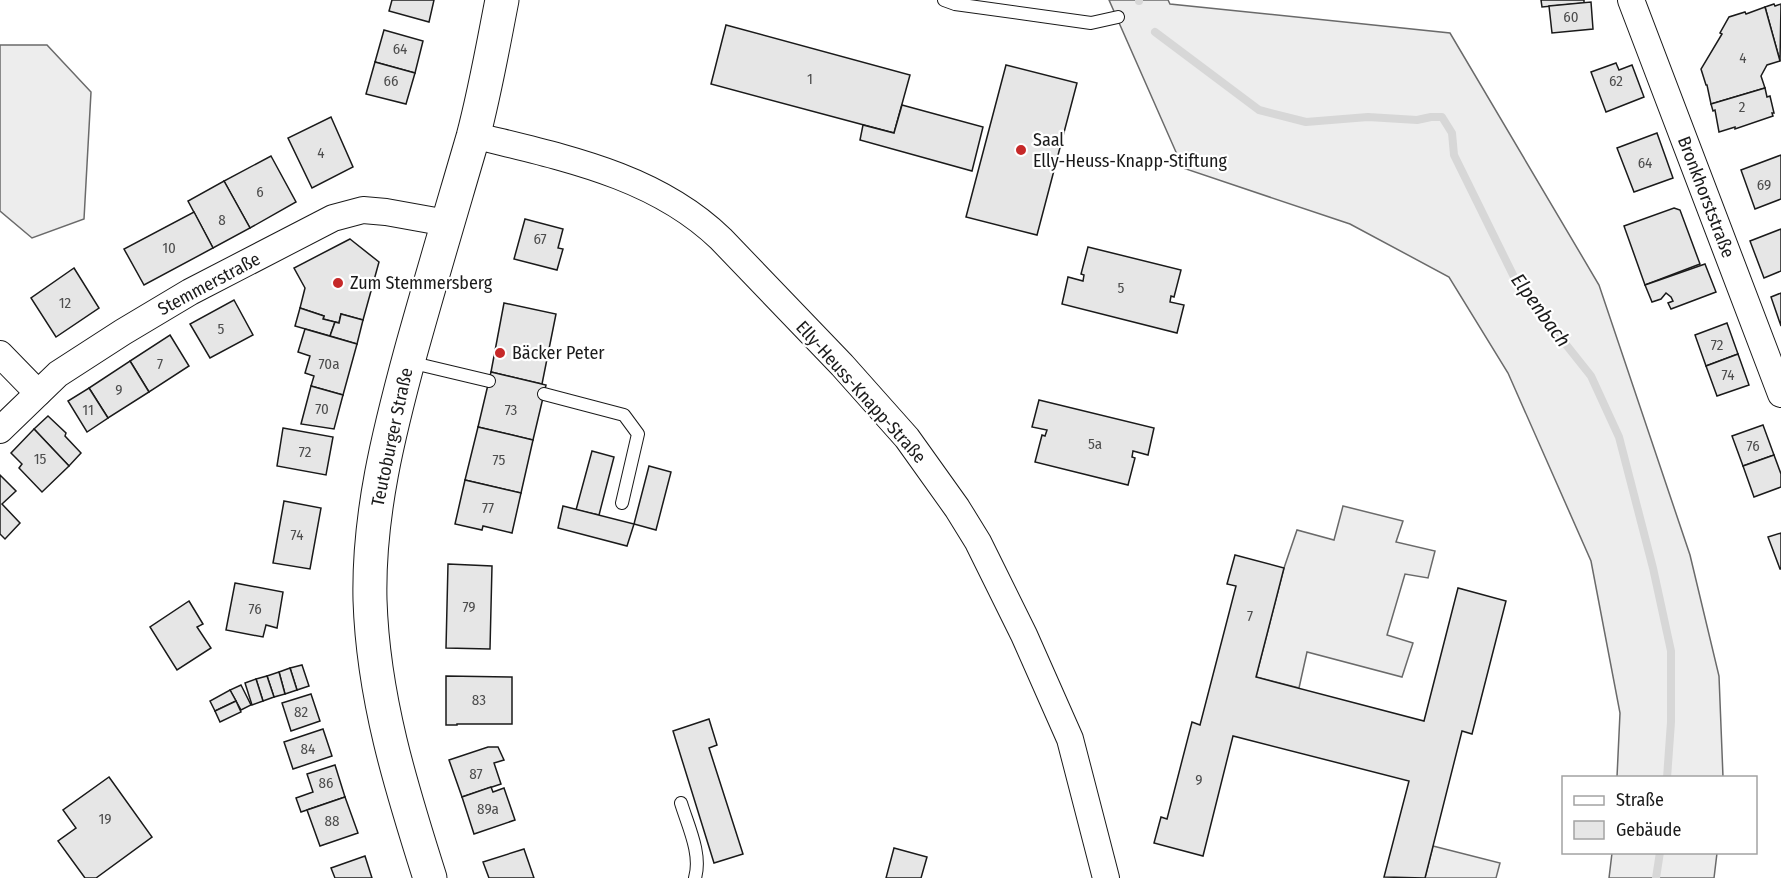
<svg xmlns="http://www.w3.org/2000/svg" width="1781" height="878" font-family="'Fira Sans Condensed',sans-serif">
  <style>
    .built { fill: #ededed; stroke: #6a6a6a; stroke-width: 1.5 }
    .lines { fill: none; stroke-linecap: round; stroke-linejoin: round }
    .stream { stroke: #d7d7d7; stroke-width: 8 }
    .building { fill: #e6e6e6; stroke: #1a1a1a; stroke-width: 1.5 }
    .service-casing { stroke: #1a1a1a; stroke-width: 14 }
    .minor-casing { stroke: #1a1a1a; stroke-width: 28 }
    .secondary-casing { stroke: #1a1a1a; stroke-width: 35 }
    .service { stroke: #fff; stroke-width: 12 }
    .minor { stroke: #fff; stroke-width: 26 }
    .secondary { stroke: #fff; stroke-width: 33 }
    .poi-dot { fill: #c62828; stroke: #fff; stroke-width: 2 }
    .labels { text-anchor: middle; stroke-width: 4.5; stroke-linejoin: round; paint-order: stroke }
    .number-label { font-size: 15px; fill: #4d4d4d }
    .poi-label { font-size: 18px; fill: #1a1a1a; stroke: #fff; text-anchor: start }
    .street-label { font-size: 18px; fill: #1a1a1a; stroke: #fff }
    .water-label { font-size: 20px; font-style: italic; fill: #1a1a1a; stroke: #fff }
  </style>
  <rect width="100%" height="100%" fill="#fff"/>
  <g class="built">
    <polygon points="1109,0 1168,0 1170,4 1450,33 1599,285 1690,555 1719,676 1723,777 1617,777 1620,713 1591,561 1508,373 1449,277 1350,224 1183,168"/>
    <polygon points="0,45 47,45 91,92 84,219 32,238 0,211"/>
    <polygon points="1343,506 1403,521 1396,542 1435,551 1428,578 1405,574 1387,635 1413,643 1402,677 1307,652 1299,688 1256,677 1284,568 1297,530 1334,540"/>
    <polygon points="1433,846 1500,863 1496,878 1425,878"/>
    <polygon points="1612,853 1612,852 1717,853 1714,878 1609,878"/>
  </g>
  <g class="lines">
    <g class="stream">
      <polyline points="1139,0 1139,1"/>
      <polyline points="1155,32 1259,110 1306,122 1368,117 1417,120 1431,117 1442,117 1452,133 1454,155 1517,283 1591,376 1619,437 1653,568 1671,651 1671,722 1667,778"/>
      <polyline points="1656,878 1660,852"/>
    </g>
  </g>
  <g class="building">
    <polygon points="392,0 434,0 429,22 389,11"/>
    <polygon points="1541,0 1584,0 1584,3 1542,7"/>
    <polygon points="1591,2 1593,29 1552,33 1549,6"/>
    <polygon points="1774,4 1775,6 1781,4 1780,61 1765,7"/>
    <polygon points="1765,7 1780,61 1767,65 1761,76 1765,88 1711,104 1707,85 1706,85 1701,69 1722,34 1720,33 1729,17 1745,12 1746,14"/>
    <polygon points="726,25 910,75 894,133 711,84"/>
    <polygon points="384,30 423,41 415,73 375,62"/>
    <polygon points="375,62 415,73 406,104 366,94"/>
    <polygon points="1616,63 1619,70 1632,65 1644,97 1606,112 1591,72"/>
    <polygon points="1006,65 1077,83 1037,235 966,217"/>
    <polygon points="1765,88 1767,97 1770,96 1774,113 1772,113 1773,116 1735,129 1735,127 1719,132 1715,110 1713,111 1711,104"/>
    <polygon points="902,105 983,127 972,171 860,140 863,125 894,133"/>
    <polygon points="331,117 353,167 312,188 288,138"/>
    <polygon points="1657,133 1673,178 1634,192 1617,148"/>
    <polygon points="1781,155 1781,199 1755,209 1741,170"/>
    <polygon points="271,156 296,202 250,228 224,181"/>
    <polygon points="224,181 250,228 213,248 188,201"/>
    <polygon points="1674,208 1680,210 1700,264 1645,285 1624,226"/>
    <polygon points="194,212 213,248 144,285 124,249"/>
    <polygon points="525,219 563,229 558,248 563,249 557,270 514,259"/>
    <polygon points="1781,229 1781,271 1764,278 1750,241"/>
    <polygon points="350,239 379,262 363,320 341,314 339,323 323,319 324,316 300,308 305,288 294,268"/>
    <polygon points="1088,247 1181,270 1174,297 1171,296 1170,302 1184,305 1177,333 1062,304 1068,277 1083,281 1084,275 1081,274"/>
    <polygon points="1705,264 1716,292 1671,309 1668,303 1673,301 1671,297 1666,293 1661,299 1652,302 1645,285"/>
    <polygon points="74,268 99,308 56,337 31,298"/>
    <polygon points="1781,293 1781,326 1771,297"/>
    <polygon points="234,300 253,335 210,358 190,324"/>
    <polygon points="504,303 556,314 542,384 491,372"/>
    <polygon points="300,308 324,316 323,319 335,322 330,336 295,326"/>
    <polygon points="341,314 363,320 357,344 330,336 335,322 339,323"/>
    <polygon points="1727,323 1738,354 1706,366 1695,335"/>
    <polygon points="305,329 357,344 343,395 311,386 314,376 305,373 310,356 298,352"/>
    <polygon points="170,335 189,366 149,392 130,361"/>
    <polygon points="1738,354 1749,385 1717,396 1706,366"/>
    <polygon points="130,361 149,392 108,418 89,388"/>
    <polygon points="491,372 546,385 533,440 478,427"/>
    <polygon points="311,386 343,395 334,429 301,424"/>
    <polygon points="89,388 108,418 87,432 68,401"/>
    <polygon points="1039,400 1154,428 1148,455 1133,451 1132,457 1135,458 1128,485 1035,462 1042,435 1045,436 1047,430 1032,427"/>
    <polygon points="48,416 66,433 65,436 81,453 69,466 34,429"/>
    <polygon points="1763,425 1774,455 1743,466 1732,436"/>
    <polygon points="478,427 533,440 521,493 465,480"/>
    <polygon points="283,428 333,437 326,475 277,466"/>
    <polygon points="34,429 69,466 42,492 19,468 22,464 11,453"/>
    <polygon points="592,451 614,457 599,515 576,510"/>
    <polygon points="1774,455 1781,474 1781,487 1754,497 1743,466"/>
    <polygon points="649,466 671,472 656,530 634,524"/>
    <polygon points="0,475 16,491 2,504 20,523 5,539 0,534"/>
    <polygon points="465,480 521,493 512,533 483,526 482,530 455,524"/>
    <polygon points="284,501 321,508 310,569 273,563"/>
    <polygon points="563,506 634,524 627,546 558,528"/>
    <polygon points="1781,533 1781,569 1780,569 1768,537"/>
    <polygon points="1235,555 1284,568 1256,677 1424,721 1458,588 1506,601 1472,734 1462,731 1425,878 1384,877 1409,781 1233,736 1203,856 1154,843 1161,817 1167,819 1192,722 1200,725 1236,586 1227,584"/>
    <polygon points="448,564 492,566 490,649 446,648"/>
    <polygon points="235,583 283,592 277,628 266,625 263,637 226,630"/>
    <polygon points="189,601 203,624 197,627 211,648 177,670 150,627"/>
    <polygon points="302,665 309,686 297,690 290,668"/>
    <polygon points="290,668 297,690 285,694 279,672"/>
    <polygon points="279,672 285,694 274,697 267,676"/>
    <polygon points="267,676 274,697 263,701 256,679"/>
    <polygon points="446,676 512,677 512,724 457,724 457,725 446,725"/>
    <polygon points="256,679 263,701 252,705 245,683"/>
    <polygon points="241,685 251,705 241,710 230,690"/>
    <polygon points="230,690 236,701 215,711 210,701"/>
    <polygon points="311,694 320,721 291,731 282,703"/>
    <polygon points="236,701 241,712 220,722 215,711"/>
    <polygon points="709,719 717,745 709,748 743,854 714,863 673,731"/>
    <polygon points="323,729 332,756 293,769 284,742"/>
    <polygon points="488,747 498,747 504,760 494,763 501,784 462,797 449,760"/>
    <polygon points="335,765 345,797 301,812 296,798 313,792 307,774"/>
    <polygon points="109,777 152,837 96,878 85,878 58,841 76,828 63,810"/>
    <polygon points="491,787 493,792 504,788 515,820 474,834 462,797"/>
    <polygon points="345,797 358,833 320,846 307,810"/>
    <polygon points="894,848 927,857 921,878 886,878"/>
    <polygon points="524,849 534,878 489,878 483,862"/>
    <polygon points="365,856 372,878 335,878 331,868"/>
  </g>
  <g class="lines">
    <g class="service-casing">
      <g id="service">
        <polyline points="944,0 955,4 1091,23 1118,17"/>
        <polyline points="409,362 489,381"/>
        <polyline points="544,394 624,415 638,434 622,503"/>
        <path d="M 681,803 C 688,826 702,854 695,878"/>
      </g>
    </g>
    <g class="minor-casing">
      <g id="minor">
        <polyline points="1631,0 1781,394"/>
        <path d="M 473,135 C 560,157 654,174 721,239 L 842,365 L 907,438 L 957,508 L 978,542 L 1024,635 L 1070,739 L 1106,878"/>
        <polyline points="0,354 38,393"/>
        <polyline points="0,430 58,374 123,332 190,292 333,218 363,210 386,212 447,223"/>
      </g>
    </g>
    <g class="secondary-casing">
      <path id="secondary" d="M 430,878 C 401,787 373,697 370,600 C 368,515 389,432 411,351 C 431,279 452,209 473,137 C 485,92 493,46 502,0"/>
    </g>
    <use href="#service" class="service"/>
    <use href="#minor" class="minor"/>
    <use href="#secondary" class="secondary"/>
  </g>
  <g class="poi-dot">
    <circle cx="1021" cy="150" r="6"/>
    <circle cx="338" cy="283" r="6"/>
    <circle cx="500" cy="353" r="6"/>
  </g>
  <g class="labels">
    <g class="number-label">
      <text x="1571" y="22">60</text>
      <text x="400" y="54">64</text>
      <text x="1743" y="63">4</text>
      <text x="810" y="84">1</text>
      <text x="391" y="86">66</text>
      <text x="1616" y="86">62</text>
      <text x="1742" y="112">2</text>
      <text x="321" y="158">4</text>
      <text x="1645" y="168">64</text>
      <text x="1764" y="190">69</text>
      <text x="260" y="197">6</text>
      <text x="222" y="225">8</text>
      <text x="540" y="244">67</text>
      <text x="169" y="253">10</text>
      <text x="1121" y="293">5</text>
      <text x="65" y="308">12</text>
      <text x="221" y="334">5</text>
      <text x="1717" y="350">72</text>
      <text x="160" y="369">7</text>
      <text x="329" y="369">70a</text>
      <text x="1728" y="380">74</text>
      <text x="119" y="395">9</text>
      <text x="322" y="414">70</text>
      <text x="88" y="415">11</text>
      <text x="511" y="415">73</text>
      <text x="1095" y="449">5a</text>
      <text x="1753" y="451">76</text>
      <text x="305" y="457">72</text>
      <text x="40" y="464">15</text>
      <text x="499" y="465">75</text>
      <text x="488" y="513">77</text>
      <text x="297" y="540">74</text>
      <text x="469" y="612">79</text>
      <text x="255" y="614">76</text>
      <text x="1250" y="621">7</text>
      <text x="479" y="705">83</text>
      <text x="301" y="717">82</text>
      <text x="308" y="754">84</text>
      <text x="476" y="779">87</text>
      <text x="1199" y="785">9</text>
      <text x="326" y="788">86</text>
      <text x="488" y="814">89a</text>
      <text x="105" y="824">19</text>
      <text x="332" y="826">88</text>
    </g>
    <g class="poi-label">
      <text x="1033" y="146">Saal<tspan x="1033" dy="21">Elly-Heuss-Knapp-Stiftung</tspan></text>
      <text x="350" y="289">Zum Stemmersberg</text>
      <text x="512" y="359">Bäcker Peter</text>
    </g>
    <g class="street-label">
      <text transform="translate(1706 197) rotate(69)" y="6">Bronkhorststraße</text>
      <text transform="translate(209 284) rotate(-28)" y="6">Stemmerstraße</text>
      <text transform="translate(861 392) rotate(48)" y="6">Elly-Heuss-Knapp-Straße</text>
      <text transform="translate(392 437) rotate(-78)" y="6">Teutoburger Straße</text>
    </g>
    <g class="water-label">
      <text transform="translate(1541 310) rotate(54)" y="7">Elpenbach</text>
    </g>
  </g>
  <rect x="1562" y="776" width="195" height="78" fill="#ffffff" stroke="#a3a3a3" stroke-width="1.5"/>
  <rect x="1574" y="796" width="30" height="9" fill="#ffffff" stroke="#a3a3a3" stroke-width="1.5"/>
  <text x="1616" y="806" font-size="18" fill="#1a1a1a">Straße</text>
  <rect x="1574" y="821" width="30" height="18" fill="#e6e6e6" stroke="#a3a3a3" stroke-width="1.5"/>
  <text x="1616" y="836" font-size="18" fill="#1a1a1a">Gebäude</text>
</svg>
